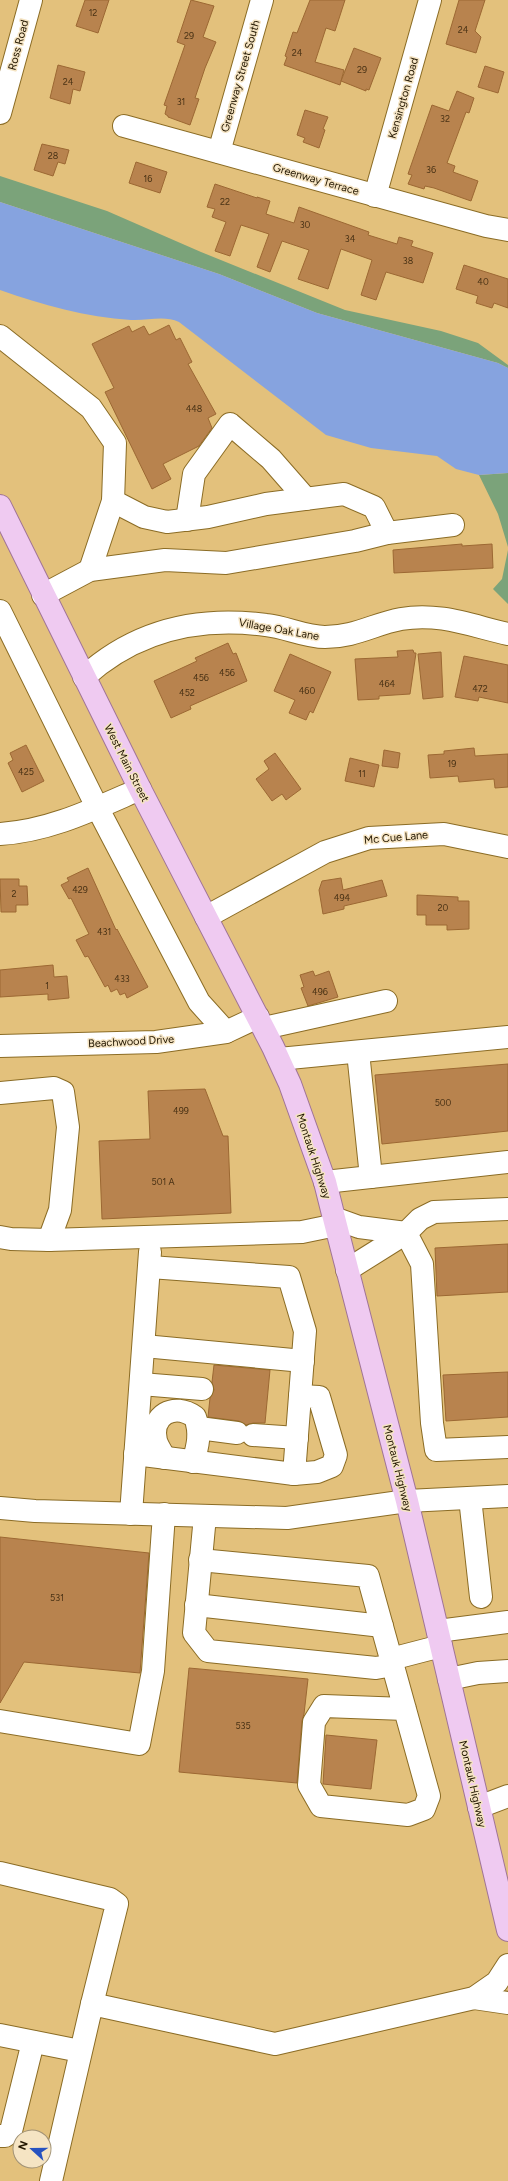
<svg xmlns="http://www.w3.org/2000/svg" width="508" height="2181" font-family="Figtree,sans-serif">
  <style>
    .green { fill: #7ba37a }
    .water { fill: #86a3df }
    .building { fill: #b8834e; stroke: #9c6833 }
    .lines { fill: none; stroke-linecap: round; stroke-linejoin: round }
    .minor-casing { stroke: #8b6c25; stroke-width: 24 }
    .major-casing { stroke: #a07497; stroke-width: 24 }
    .minor { stroke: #fff; stroke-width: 22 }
    .major { stroke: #efcaf1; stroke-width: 22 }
    .labels { text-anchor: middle; stroke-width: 3; stroke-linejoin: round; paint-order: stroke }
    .number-label { font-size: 9px; fill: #483114 }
    .street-label { font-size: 11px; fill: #221600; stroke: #f5e4c3 }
  </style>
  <rect width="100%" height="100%" fill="#e3c17c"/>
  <g class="green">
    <polygon points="0,176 107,211 201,252 345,310 441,331 478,343 508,365 508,368 498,363 317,313 219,274 0,202"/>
    <polygon points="508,473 508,547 498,514 479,475"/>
    <polygon points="508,550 508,604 493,589 502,579"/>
  </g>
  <path class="water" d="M 0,202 L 219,274 L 317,313 L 498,363 L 508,368 L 508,473 L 479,475 L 456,469 L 437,456 L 371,448 L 326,435 L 179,322 C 164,315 147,321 131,320 C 86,317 42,305 0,290 Z"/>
  <g class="building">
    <polygon points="85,0 109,0 98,33 76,26"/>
    <polygon points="191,0 214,6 203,37 216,42 205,68 195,98 199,99 190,125 168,117 168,116 165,114 167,106 164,105 185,45 177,42"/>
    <polygon points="310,0 345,0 335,31 326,28 315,62 344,70 340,85 284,65 287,57 285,56 293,32 297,33"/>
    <polygon points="459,0 485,0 475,31 481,37 476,53 446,44"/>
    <polygon points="354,48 381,58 369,90 366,89 366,91 341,81"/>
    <polygon points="58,65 85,72 80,91 73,89 70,104 50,98"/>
    <polygon points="485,66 504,72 498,93 478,87"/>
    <polygon points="457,91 474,98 469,113 466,112 447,163 455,166 453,172 478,181 471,201 434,188 425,186 424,189 408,184 412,175 408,174 432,105 449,111"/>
    <polygon points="305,110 328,117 323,129 325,130 319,148 303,142 305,138 297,135"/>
    <polygon points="42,144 69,150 65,164 58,162 53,176 34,170"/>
    <polygon points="136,162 167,172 160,193 129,183"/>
    <polygon points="215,184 257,198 257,197 270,201 266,214 294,223 299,207 369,232 368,235 397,244 399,237 413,241 411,246 433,253 423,283 386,272 376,300 361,295 372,260 341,249 328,289 298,279 309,250 282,241 270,272 257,267 269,234 241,225 230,256 215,251 226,222 212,217 215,209 207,207"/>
    <polygon points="464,265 508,279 508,308 494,303 492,308 476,303 478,296 456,289"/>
    <polygon points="169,325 176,340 180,338 192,362 188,364 216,414 208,418 212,428 199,446 163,464 171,479 152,489 105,392 114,388 92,344 129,326 132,332 144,326 149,335"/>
    <polygon points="462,544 462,546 492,544 493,568 394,573 393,550"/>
    <polygon points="228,643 233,654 236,653 247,681 190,706 191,709 171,718 154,681 197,661 195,658"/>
    <polygon points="413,650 414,653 416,653 410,694 379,696 379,699 358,700 355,659 398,657 397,651"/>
    <polygon points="441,652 443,697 423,699 418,654"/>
    <polygon points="290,654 331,672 313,713 310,711 306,720 289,713 295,700 274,691"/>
    <polygon points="464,656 508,665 508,703 479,697 478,701 455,697"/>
    <polygon points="26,745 44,781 22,792 8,763 13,760 10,753"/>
    <polygon points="474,748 475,756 508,754 508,787 495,788 494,779 459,782 458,776 430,778 428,755 444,754 444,751"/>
    <polygon points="384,750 400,753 398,768 382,766"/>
    <polygon points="275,753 301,789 286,800 282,794 272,801 256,779 269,769 264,761"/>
    <polygon points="350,758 379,765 374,787 345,781"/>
    <polygon points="88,868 116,930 117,929 148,987 127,998 125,993 120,995 117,989 111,992 108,985 105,987 88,956 85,957 76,940 89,934 71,898 69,899 61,885 69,881 67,878"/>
    <polygon points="341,878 343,890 382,880 387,896 344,906 344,909 323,914 319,890 322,881"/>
    <polygon points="0,879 19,879 19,886 27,886 28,905 16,905 16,912 1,912"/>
    <polygon points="417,895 458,897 458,901 469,901 469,929 447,930 447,925 426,925 426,915 417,915"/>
    <polygon points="53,965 54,977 67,976 69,998 48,1000 48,994 0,997 0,970"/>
    <polygon points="313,971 315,976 329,971 338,997 308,1006 301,988 304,987 300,975"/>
    <polygon points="508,1064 508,1131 382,1144 375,1075"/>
    <polygon points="205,1089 223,1136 228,1136 231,1213 102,1219 99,1141 150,1139 148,1091"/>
    <polygon points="508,1244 508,1292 437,1296 435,1248"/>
    <polygon points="214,1365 270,1370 265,1423 253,1423 246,1425 239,1421 208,1417 210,1398 214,1390 212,1382"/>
    <polygon points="508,1372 508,1417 446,1421 443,1375"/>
    <polygon points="0,1537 149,1553 140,1673 24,1662 0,1703"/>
    <polygon points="189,1668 308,1679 304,1714 302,1721 297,1783 179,1772"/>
    <polygon points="326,1735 377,1740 371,1789 323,1784"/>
  </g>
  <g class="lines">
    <g class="minor-casing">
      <g id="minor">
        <polyline points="0,113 31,0"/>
        <polyline points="124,126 486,226 508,230"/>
        <polyline points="219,152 262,0"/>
        <polyline points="375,196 430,0"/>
        <polyline points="0,336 91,408 115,443 113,501 90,570"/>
        <polyline points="113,501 144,517 167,522 208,517 266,504 344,494 374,507 387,533"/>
        <polyline points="187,520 194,474 230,424 271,459 306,499"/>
        <polyline points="43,595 90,570 165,560 226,563 355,541 387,533 453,525"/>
        <polyline points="0,611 97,807 199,1002 226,1032"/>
        <path d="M 84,677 C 136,630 198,616 266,625 C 286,627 305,637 325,637 C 355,637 374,624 401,619 C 439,612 472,626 508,634"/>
        <path d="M 0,834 C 50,831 94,809 140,789"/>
        <polyline points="206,917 325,852 369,838 444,834 508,847"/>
        <polyline points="264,1028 386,1001"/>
        <polyline points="0,1046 156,1042 226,1032 258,1017"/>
        <polyline points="358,1052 371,1177"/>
        <polyline points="279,1059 508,1037"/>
        <polyline points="0,1093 54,1088 63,1092 68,1127 60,1210 49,1240"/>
        <polyline points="325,1182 508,1162"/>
        <polyline points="508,1209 434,1212 420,1219 406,1233 422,1264 432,1423 436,1450 508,1447"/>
        <polyline points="334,1218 359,1227 406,1233 347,1270"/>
        <polyline points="0,1237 11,1239 49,1240 302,1232 336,1225"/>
        <polyline points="144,1346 303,1361"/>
        <polyline points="141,1384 202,1389"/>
        <polyline points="199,1428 237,1433"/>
        <polyline points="253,1435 297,1438"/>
        <polyline points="135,1454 294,1474 305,1331 289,1277 150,1267"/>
        <path d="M 165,1458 C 162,1453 158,1447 156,1441 C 150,1415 174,1402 195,1417 C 201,1433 198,1446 193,1462"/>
        <polyline points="294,1474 317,1472 332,1466 336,1455 319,1397 300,1396"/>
        <polyline points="470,1498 481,1597"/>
        <polyline points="0,1508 35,1511 287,1518 407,1501 508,1496"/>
        <polyline points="131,1514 150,1252"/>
        <polyline points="205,1516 194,1633 208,1651 376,1668 393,1665"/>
        <polyline points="200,1560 368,1576 429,1796 424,1809 408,1815 321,1806 309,1785 314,1722 324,1706 405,1709"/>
        <polyline points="196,1605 382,1626"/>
        <polyline points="438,1631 508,1622"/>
        <polyline points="391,1659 441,1646"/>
        <polyline points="449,1679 478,1673 508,1671"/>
        <polyline points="0,1721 139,1744 153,1671 164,1514"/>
        <polyline points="479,1807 508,1796"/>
        <polyline points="0,1873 110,1899 117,1904 92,2004"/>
        <polyline points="474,1998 508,2003"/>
        <polyline points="0,2035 80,2051"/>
        <polyline points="0,2136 5,2136 11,2131 33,2042"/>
        <polyline points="51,2181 92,2004 275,2044 474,1998 497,1982 508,1965"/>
      </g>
    </g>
    <g class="major-casing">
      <polyline id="major" points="0,506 140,789 273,1047 290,1084 325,1182 334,1218 407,1501 508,1930"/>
    </g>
    <use href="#minor" class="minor"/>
    <use href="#major" class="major"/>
  </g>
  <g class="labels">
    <g class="number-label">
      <text x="93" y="16">12</text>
      <text x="463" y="33">24</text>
      <text x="189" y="39">29</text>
      <text x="297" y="56">24</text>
      <text x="362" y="73">29</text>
      <text x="68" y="85">24</text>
      <text x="181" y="105">31</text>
      <text x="445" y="122">32</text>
      <text x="53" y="159">28</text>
      <text x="431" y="173">36</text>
      <text x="148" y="182">16</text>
      <text x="225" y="205">22</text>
      <text x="305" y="228">30</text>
      <text x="350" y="242">34</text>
      <text x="408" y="264">38</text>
      <text x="483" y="285">40</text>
      <text x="194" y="412">448</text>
      <text x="227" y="676">456</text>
      <text x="201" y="681">456</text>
      <text x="387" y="687">464</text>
      <text x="480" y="692">472</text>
      <text x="307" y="694">460</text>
      <text x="187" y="696">452</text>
      <text x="452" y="767">19</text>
      <text x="26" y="775">425</text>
      <text x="362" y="777">11</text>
      <text x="80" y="893">429</text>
      <text x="14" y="897">2</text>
      <text x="342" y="901">494</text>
      <text x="443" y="911">20</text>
      <text x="104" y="935">431</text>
      <text x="122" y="982">433</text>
      <text x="47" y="989">1</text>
      <text x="320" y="995">496</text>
      <text x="443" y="1106">500</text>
      <text x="181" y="1114">499</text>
      <text x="163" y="1185">501 A</text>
      <text x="57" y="1601">531</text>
      <text x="243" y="1729">535</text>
    </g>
    <g class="street-label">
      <text transform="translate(18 45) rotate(-75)" y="4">Ross Road</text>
      <text transform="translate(240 76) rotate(-74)" y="4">Greenway Street South</text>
      <text transform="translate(403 98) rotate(-74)" y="4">Kensington Road</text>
      <text transform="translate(316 179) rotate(16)" y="4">Greenway Terrace</text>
      <text transform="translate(279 629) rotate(10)" y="4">Village Oak Lane</text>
      <text transform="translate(127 763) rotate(63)" y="4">West Main Street</text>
      <text transform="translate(396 837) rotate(-5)" y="4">Mc Cue Lane</text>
      <text transform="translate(131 1041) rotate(-3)" y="4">Beachwood Drive</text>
      <text transform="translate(314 1156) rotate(72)" y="4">Montauk Highway</text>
      <text transform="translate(398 1468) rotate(76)" y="4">Montauk Highway</text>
      <text transform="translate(473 1784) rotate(77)" y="4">Montauk Highway</text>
    </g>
  </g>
  <g transform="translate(32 2149) rotate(291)"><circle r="19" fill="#f5e4c3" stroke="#a19275"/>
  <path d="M0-3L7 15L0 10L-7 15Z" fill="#2752c0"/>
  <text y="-6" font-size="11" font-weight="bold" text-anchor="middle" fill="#221600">N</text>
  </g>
</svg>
